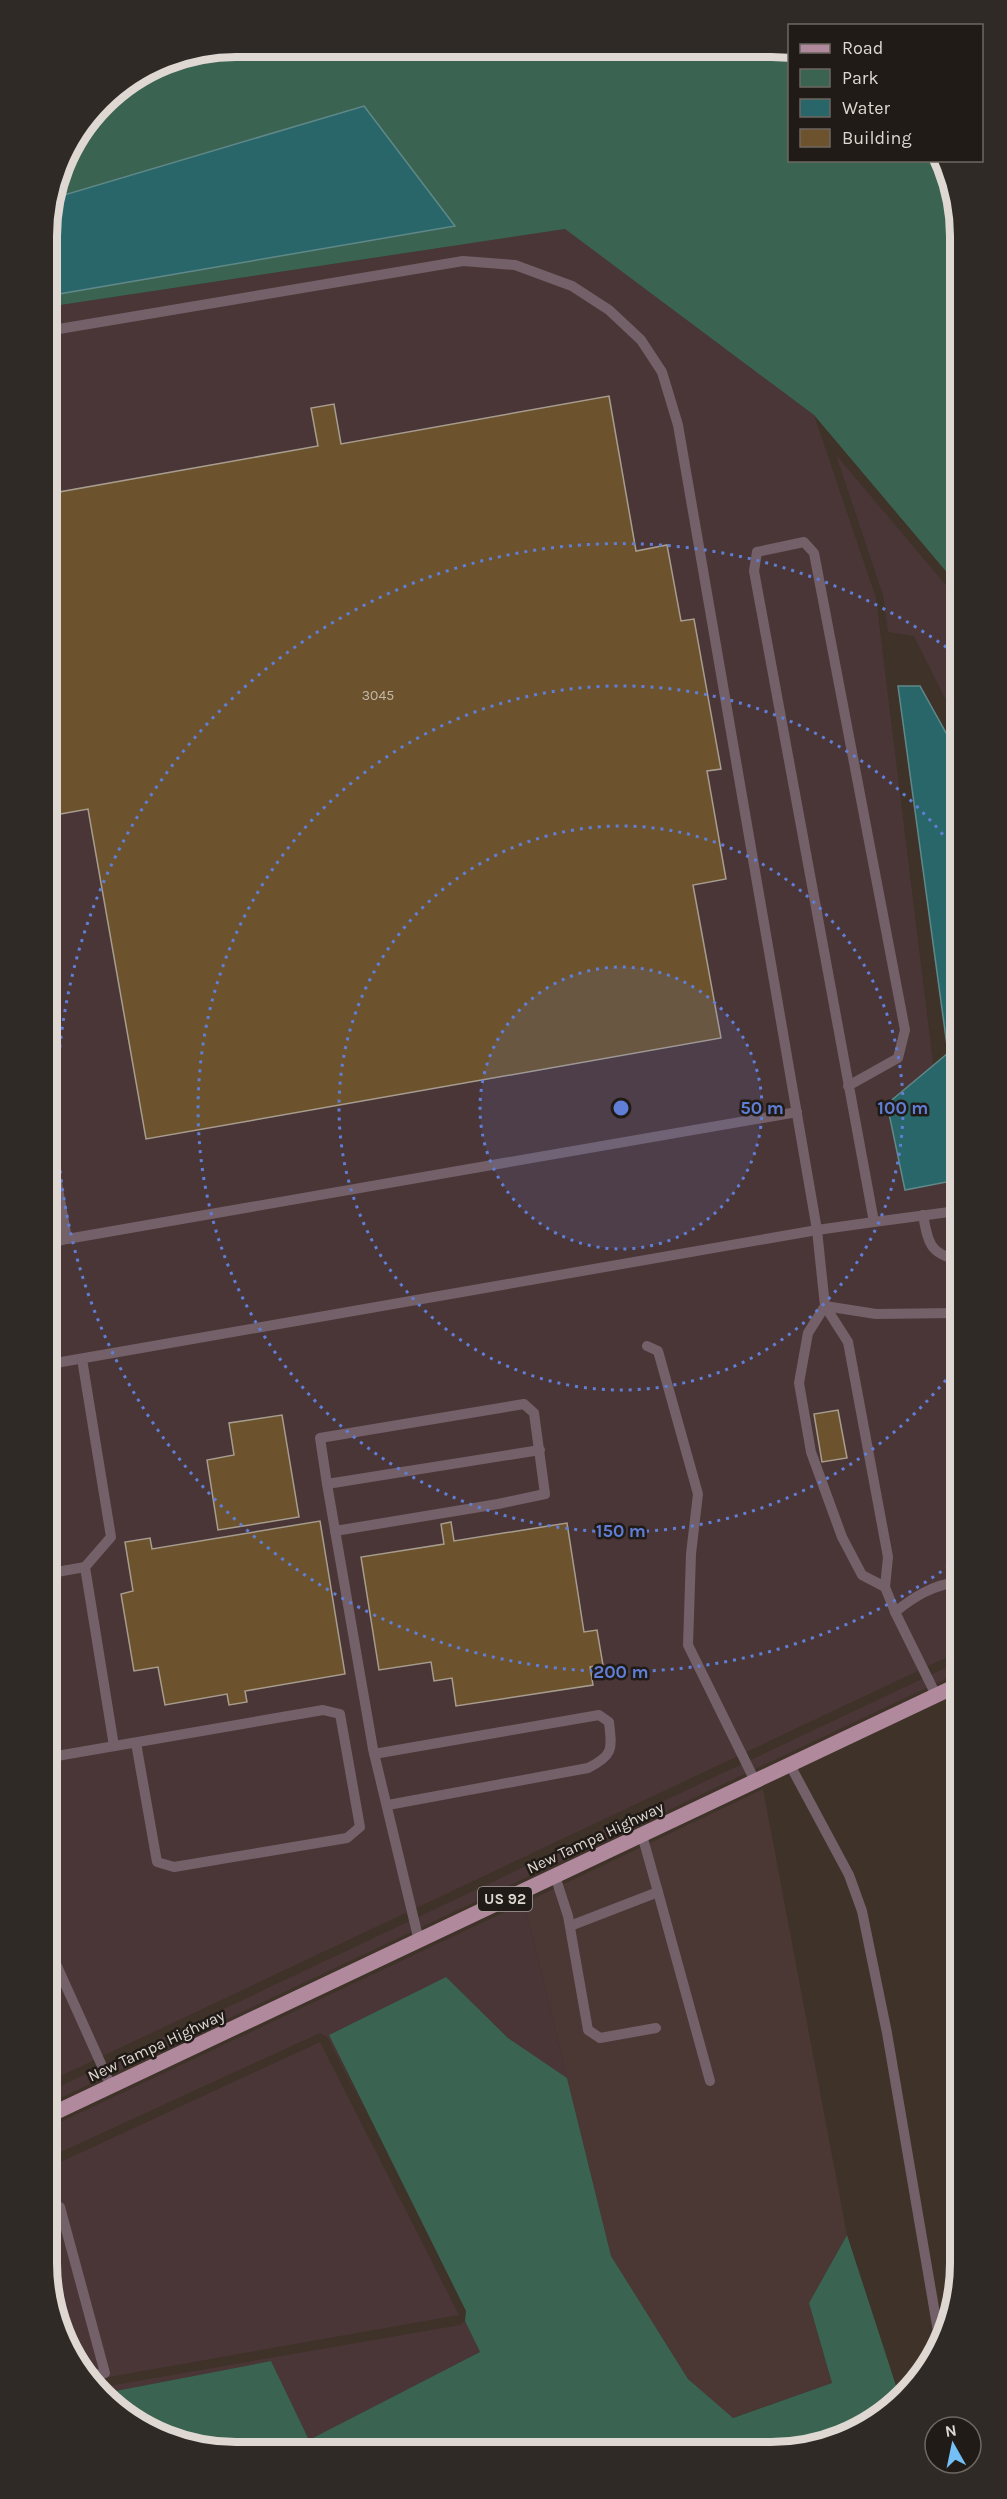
<svg xmlns="http://www.w3.org/2000/svg" width="1007" height="2499" font-family="Karla,sans-serif">
  <style>
    .commercial { fill: #4b3734 }
    .industrial { fill: #4b3637 }
    .green { fill: #3a6451 }
    .water { fill: #29666a; stroke: #608889; stroke-width: 1.5 }
    .building { fill: #6c532e; stroke: #a79d8f; stroke-width: 1.5 }
    .lines { fill: none; stroke-linecap: round; stroke-linejoin: round }
    .service { stroke: #736069; stroke-width: 10 }
    .primary { stroke: #b0899c; stroke-width: 15 }
    .ring { fill: none; stroke: #617ed6; stroke-width: 3; stroke-dasharray: 3 6 }
    .labels { text-anchor: middle; stroke-width: 5; stroke-linejoin: round; paint-order: stroke }
    .number-label { font-size: 14px; fill: #c2b7a9 }
    .shield { fill: #211b17; stroke: #a69f9a; stroke-width: 1.5 }
    .shield-label { font-size: 15px; font-weight: bold; fill: #dfd8d2 }
    .street-label { font-size: 16px; fill: #dfd8d2; stroke: #211b17 }
    .rim { fill: none; stroke: #dfd8d2; stroke-width: 8 }
    .centre { fill: #617ed6; stroke: #211b17; stroke-width: 3 }
    .ring-label { font-size: 18px; text-anchor: middle; font-weight: bold; fill: #617ed6; stroke: #211b17; stroke-width: 5; stroke-linejoin: round; paint-order: stroke }
  </style>
  <rect width="100%" height="100%" fill="#3e3229"/>
  <polygon class="commercial" points="763,1789 847,2235 809,2303 832,2383 732,2418 688,2379 611,2256 524,1903"/>
  <g class="industrial">
    <polygon points="565,229 814,415 876,598 949,1194 957,1194 958,1652 52,2080 47,307"/>
    <polygon points="836,455 955,596 956,720 914,636 888,632 883,595"/>
    <polygon points="958,1662 958,1673 52,2102 52,2090"/>
    <polygon points="524,1903 567,2078 508,2038 446,1977 329,2035 370,2122 328,2038 320,2033 52,2156 52,2126"/>
    <polygon points="320,2042 459,2315 92,2380 53,2312 52,2166"/>
    <polygon points="465,2321 480,2352 309,2440 271,2361 100,2394 97,2388 460,2325"/>
  </g>
  <g class="green">
    <polygon points="236,47 789,50 790,160 943,161 954,187 955,582 814,415 565,229 47,307 47,223 66,152 111,94 164,61"/>
    <polygon points="446,1977 508,2038 567,2078 611,2256 688,2379 733,2418 832,2383 809,2303 847,2235 900,2398 876,2421 820,2446 199,2449 152,2433 102,2397 100,2394 271,2361 309,2440 480,2352 465,2321 466,2311 329,2035"/>
  </g>
  <g class="water">
    <polygon points="364,106 455,226 47,296 47,223 54,198"/>
    <polygon points="898,686 920,686 956,751 957,1180 905,1190 887,1104 948,1053"/>
  </g>
  <g class="building">
    <polygon points="609,396 636,551 667,545 681,621 694,619 721,769 707,771 726,879 693,885 721,1038 146,1139 88,809 49,816 48,494 318,446 311,408 334,404 341,444"/>
    <polygon points="838,1410 847,1458 822,1462 814,1414"/>
    <polygon points="282,1415 299,1517 218,1530 207,1460 234,1455 229,1423"/>
    <polygon points="320,1521 345,1674 245,1691 247,1702 229,1705 227,1694 165,1705 158,1667 134,1671 121,1594 133,1591 125,1542 150,1538 152,1549"/>
    <polygon points="451,1522 454,1541 567,1523 584,1632 597,1630 603,1665 590,1667 593,1685 456,1706 452,1678 434,1681 431,1662 379,1670 361,1557 444,1544 441,1524"/>
  </g>
  <g class="lines">
    <g class="service">
      <polyline points="47,331 463,261 515,265 572,286 609,310 641,340 662,372 678,425 817,1230 50,1364"/>
      <polyline points="848,1086 898,1058 905,1030 814,553 804,542 757,552 754,571 874,1222 957,1211"/>
      <polyline points="50,1144 67,1239 797,1112"/>
      <path d="M 923,1215 C 928,1242 929,1253 957,1260"/>
      <polyline points="874,1222 817,1230 825,1306 876,1314 957,1313"/>
      <polyline points="50,1243 67,1239"/>
      <polyline points="647,1346 658,1351 698,1494 691,1554 688,1645 755,1781"/>
      <polyline points="82,1359 111,1537 85,1567 114,1746"/>
      <polyline points="327,1484 373,1749 419,1941"/>
      <polyline points="335,1531 498,1504 545,1494 534,1413 524,1404 320,1438 327,1484 540,1450"/>
      <polyline points="51,1573 85,1567"/>
      <polyline points="885,1587 862,1575 842,1537 811,1452 799,1383 808,1333 825,1306 848,1342 888,1557 885,1587 895,1612"/>
      <path d="M 936,1695 L 895,1612 C 915,1596 933,1585 958,1582"/>
      <path d="M 374,1754 L 599,1715 L 609,1722 C 612,1749 614,1755 588,1768 L 388,1805"/>
      <polyline points="51,1757 323,1710 340,1714 360,1827 347,1838 174,1867 157,1862 136,1743"/>
      <polyline points="790,1765 849,1875 862,1911 887,2033 940,2343"/>
      <polyline points="555,1876 568,1916 588,2030 600,2038 656,2028"/>
      <polyline points="658,1892 710,2081"/>
      <polyline points="570,1926 658,1892 642,1835"/>
      <polyline points="52,1955 111,2086"/>
      <polyline points="53,2209 60,2207 105,2373 90,2376"/>
    </g>
    <polyline class="primary" points="52,2114 958,1685"/>
  </g>
  <circle cx="621" cy="1108" r="141" fill="#617ed6" fill-opacity=".12"/>
  <g class="ring">
    <circle cx="621" cy="1108" r="141"/>
    <circle cx="621" cy="1108" r="282"/>
    <path d="M957 1366A423 423 0 1 1 954 848"/>
    <path d="M956 1561A564 564 0 1 1 953 652"/>
  </g>
  <g class="labels">
    <g class="number-label">
      <text x="378" y="700">3045</text>
    </g>
    <rect class="shield" x="478" y="1887" width="54" height="24" rx="4.5"/>
    <g class="shield-label">
      <text x="505" y="1904">US 92</text>
    </g>
    <g class="street-label">
      <text transform="translate(595 1837) rotate(-25)" y="6">New Tampa Highway</text>
      <text transform="translate(156 2045) rotate(-25)" y="6">New Tampa Highway</text>
    </g>
  </g>
  <path d="M0 0H1007V2499H0ZM236 57H771A179 179 0 0 1 950 236V2263A179 179 0 0 1 771 2442H236A179 179 0 0 1 57 2263V236A179 179 0 0 1 236 57Z" fill="#302a26" fill-rule="evenodd"/>
  <path class="rim" d="M236 57H771A179 179 0 0 1 950 236V2263A179 179 0 0 1 771 2442H236A179 179 0 0 1 57 2263V236A179 179 0 0 1 236 57Z"/>
  <circle cx="621" cy="1108" r="9" class="centre"/>
  <g class="ring-label">
    <text x="762" y="1114">50 m</text>
    <text x="903" y="1114">100 m</text>
    <text x="621" y="1537">150 m</text>
    <text x="621" y="1678">200 m</text>
  </g>
  <rect x="788" y="24" width="195" height="138" fill="#211b17" stroke="#6d6762" stroke-width="1.5"/>
  <rect x="800" y="44" width="30" height="9" fill="#b0899c" stroke="#6d6762" stroke-width="1.5"/>
  <text x="842" y="54" font-size="18" fill="#dfd8d2">Road</text>
  <rect x="800" y="69" width="30" height="18" fill="#3a6451" stroke="#6d6762" stroke-width="1.5"/>
  <text x="842" y="84" font-size="18" fill="#dfd8d2">Park</text>
  <rect x="800" y="99" width="30" height="18" fill="#29666a" stroke="#6d6762" stroke-width="1.5"/>
  <text x="842" y="114" font-size="18" fill="#dfd8d2">Water</text>
  <rect x="800" y="129" width="30" height="18" fill="#6c532e" stroke="#6d6762" stroke-width="1.5"/>
  <text x="842" y="144" font-size="18" fill="#dfd8d2">Building</text>
  <g transform="translate(953 2445) rotate(351)"><circle r="28" fill="#211b17" stroke="#6d6762" stroke-width="1.5"/>
  <path d="M0-4.5L10 22L0 15L-10 22Z" fill="#74c0f6"/>
  <text y="-9" font-size="16" font-weight="bold" text-anchor="middle" fill="#dfd8d2">N</text>
  </g>
</svg>
